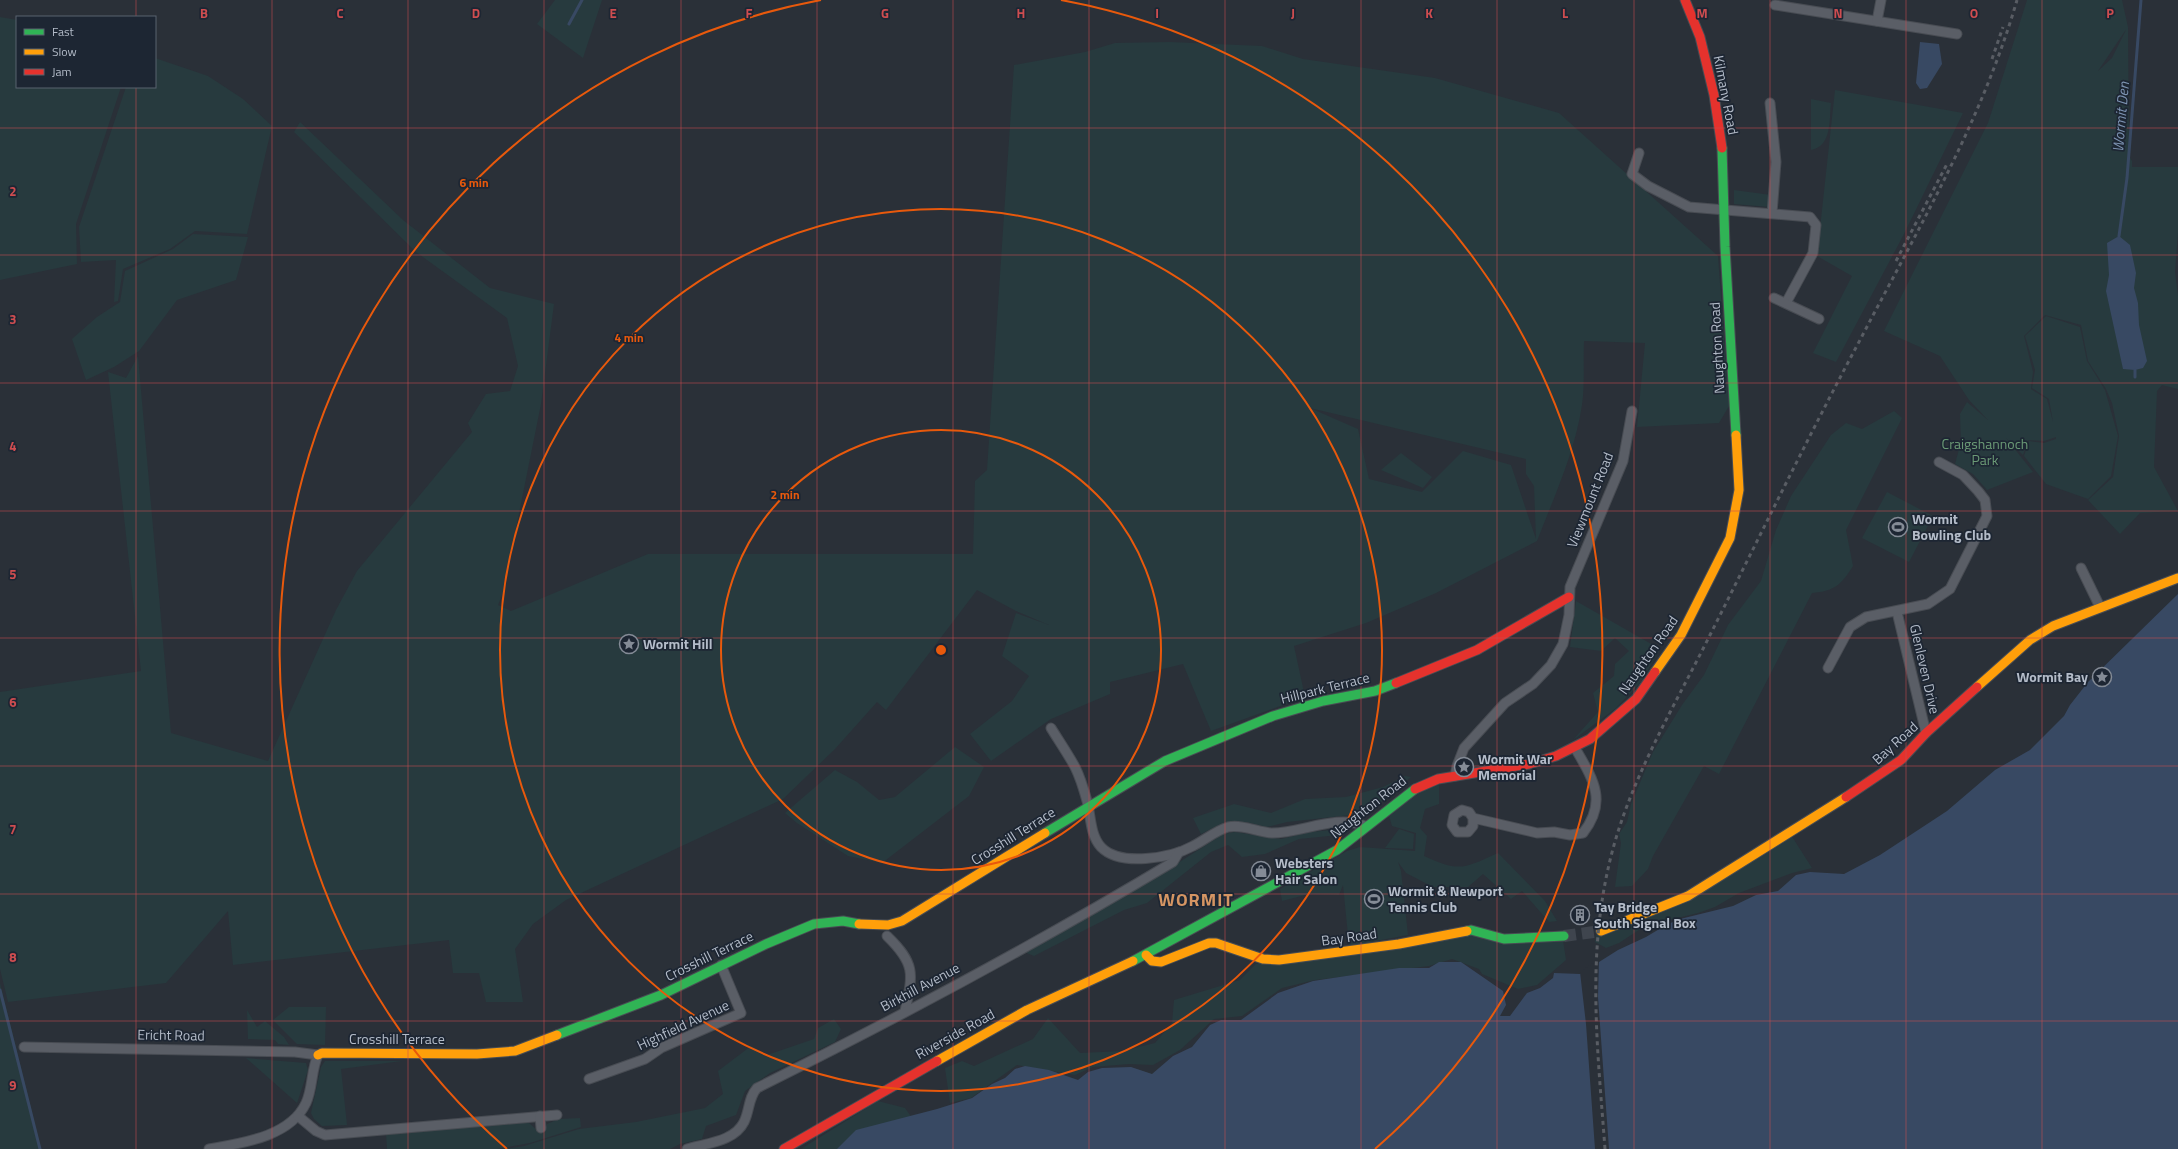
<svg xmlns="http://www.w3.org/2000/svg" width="2178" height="1149" font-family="'Titillium Web',sans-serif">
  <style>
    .green { fill: #273a3e; fill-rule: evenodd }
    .water { fill: #384963 }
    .pier { fill: #2a3038 }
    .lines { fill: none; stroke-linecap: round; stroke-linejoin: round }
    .stream { stroke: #384963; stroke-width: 3 }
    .secondary-tunnel { stroke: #3f454e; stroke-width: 12; stroke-dasharray: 12 6; stroke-linecap: butt }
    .street-casing { stroke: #484c53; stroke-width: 11 }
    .fast-casing { stroke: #484c53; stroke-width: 11 }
    .slow-casing { stroke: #484c53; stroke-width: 11 }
    .jam-casing { stroke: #484c53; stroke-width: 11 }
    .street { stroke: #5a5e66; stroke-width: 9 }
    .fast { stroke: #30b455; stroke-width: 9 }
    .slow { stroke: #ff9f0a; stroke-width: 9 }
    .jam { stroke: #e5322d; stroke-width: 9 }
    .rail { stroke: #595d64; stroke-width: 3; stroke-dasharray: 4 4; stroke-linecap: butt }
    .grid { fill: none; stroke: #ce4d50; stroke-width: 1; stroke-opacity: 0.55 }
    .ring { fill: none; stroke: #e8590c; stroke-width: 2 }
    .labels { text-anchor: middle; stroke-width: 3.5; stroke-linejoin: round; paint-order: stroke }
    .street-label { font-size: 14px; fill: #b4bcc9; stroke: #1d2633 }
    .park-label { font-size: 14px; fill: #6b9a76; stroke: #1d2633 }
    .poi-label { font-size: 14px; font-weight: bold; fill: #b4bcc9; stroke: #1d2633; text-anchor: start }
    .water-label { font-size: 15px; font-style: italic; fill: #7c92b1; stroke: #1d2633 }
    .district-label { font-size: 18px; font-weight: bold; letter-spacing: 1px; fill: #d59563; stroke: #1d2633 }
    .grid-label { font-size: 13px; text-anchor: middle; font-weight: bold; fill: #ce4d50; stroke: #1d2633; stroke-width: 3.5; stroke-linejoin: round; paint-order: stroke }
    .centre { fill: #e8590c; stroke: #1d2633; stroke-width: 2 }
    .ring-label { font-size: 12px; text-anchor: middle; font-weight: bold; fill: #e8590c; stroke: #1d2633; stroke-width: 3.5; stroke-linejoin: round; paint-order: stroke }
  </style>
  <rect width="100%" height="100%" fill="#2a3038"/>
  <g class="green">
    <polygon points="555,0 602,0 583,58 537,24"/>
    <path d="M 2027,0 L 2122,0 L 2128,27 L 2129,156 L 2132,161 L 2132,167 L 2178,167 L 2178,233 L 2175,272 L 2178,296 L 2178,389 L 2162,385 L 2157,391 L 2154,467 L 2178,511 L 2140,513 L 2120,534 L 2088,500 L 2113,477 L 2119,436 L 2112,403 L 2106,389 L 2088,361 L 2081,325 L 2045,315 L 2024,336 L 2033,372 L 2031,389 L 2047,399 L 2053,422 L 2049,399 L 2032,388 L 2035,370 L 2025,336 L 2046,316 L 2080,327 L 2087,361 L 2105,390 L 2118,436 L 2111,476 L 2088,499 L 2046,484 L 2024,456 L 2029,441 L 2044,443 L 2056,439 L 2056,437 L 2044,441 L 2028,440 L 2023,455 L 2006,438 L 2033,472 L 1987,490 L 1973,474 L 1955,464 L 1961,442 L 1960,414 L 1967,402 L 1988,420 L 1969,400 L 1940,356 L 1884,331 L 1988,123 ZM 2126,30 L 2112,58 L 2098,71 L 2125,31 Z"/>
    <polygon points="0,17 17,20 17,87 121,87 76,224 77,264 0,280"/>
    <path d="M 1170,42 L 1262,46 L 1303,59 L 1435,78 L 1559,113 L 1718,256 L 1729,406 L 1719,423 L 1637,427 L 1645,343 L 1584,341 C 1583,362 1585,384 1582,405 C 1575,452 1554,497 1537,541 L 1436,593 L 1366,623 L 1294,646 L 1305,697 L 1211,731 L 1183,664 L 1110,682 L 1110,694 L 1051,719 L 991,761 L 970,734 L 1012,701 L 1029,676 L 1002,656 L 1016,613 L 1049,625 L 1016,611 L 977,590 L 886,710 L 877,702 L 835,749 L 783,799 L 566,900 L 533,924 L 515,949 L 523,1002 L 486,1002 L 479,973 L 453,973 L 449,940 L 233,965 L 228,911 L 166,983 L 8,1002 L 0,969 L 0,692 L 141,671 L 108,372 L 126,378 L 138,356 L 171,733 L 268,761 L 336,610 L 357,571 L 472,432 L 468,423 L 486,394 L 510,391 L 518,366 L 507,318 L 416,252 L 294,132 L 300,122 L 403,220 L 490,288 L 554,304 L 541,404 L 503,593 L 498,605 L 511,611 L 648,554 L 973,554 L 975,481 L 987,470 L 1014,65 L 1085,52 L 1115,43 ZM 1310,408 L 1526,459 L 1526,474 L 1534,486 L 1536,539 L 1511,465 L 1463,451 L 1422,492 L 1369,479 L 1358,429 Z"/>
    <polygon points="155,58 208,76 243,99 272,126 247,234 195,231 170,249 123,269 118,301 114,302 116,260 81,262 79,227 126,87 155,87"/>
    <polygon points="1835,90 1963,113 1904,234 1836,362 1813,353 1852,276 1817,256"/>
    <path d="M 1811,99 L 1831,103 C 1829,121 1832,146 1811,150 Z"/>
    <polygon points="1734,190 1771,195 1770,207 1734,204"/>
    <polygon points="193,234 248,237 236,280 177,300 139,351 114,367 86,380 72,339 97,317 120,302 125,271 173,249"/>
    <path d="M 1894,411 L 1902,418 L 1846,530 L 1853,566 C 1841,585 1835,591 1812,593 L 1719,774 L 1704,766 L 1653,856 L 1648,869 L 1632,886 L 1615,887 L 1621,843 L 1619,834 L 1627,822 L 1631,804 L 1653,752 L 1682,705 L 1704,675 L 1728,625 L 1761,581 L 1776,530 L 1791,496 L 1831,435 L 1846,423 L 1862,429 Z"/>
    <polygon points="1401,453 1432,477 1423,488 1381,470"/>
    <polygon points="1887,492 1933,516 1909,562 1862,538"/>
    <polygon points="1576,601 1660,649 1641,682 1615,709 1573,740 1598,712 1593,693 1614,676 1615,664 1629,651 1615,638 1601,651 1570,647"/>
    <polygon points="955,747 984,767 969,796 882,863 848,856 797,823 785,813 835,770 857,782 879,800 895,797"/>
    <polygon points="1405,776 1411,777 1373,809 1360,814 1287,822 1267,827 1246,822 1225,822 1201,834 1193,818 1234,804 1271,813 1305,799 1346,797 1383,787"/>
    <path d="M 1439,785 L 1439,804 L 1425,809 L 1420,828 L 1427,836 L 1424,856 C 1459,872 1463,869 1498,853 L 1545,901 L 1557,921 L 1549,922 L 1522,891 L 1511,899 L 1483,874 L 1468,887 L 1433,887 L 1406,873 L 1398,862 L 1401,871 L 1408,935 L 1349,946 L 1343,885 L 1339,895 L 1309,894 L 1282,901 L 1280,889 L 1347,851 L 1360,847 L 1415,851 L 1416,833 L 1392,826 L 1389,816 L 1418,792 Z"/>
    <polygon points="1343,829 1345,832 1339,835 1299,839 1265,854 1242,857 1228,845 1211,852 1147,903 1124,910 1034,956 1022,951 1144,885 1223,834 1235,832 1281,839 1310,832"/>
    <polygon points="1399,829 1414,834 1413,849 1385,848"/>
    <polygon points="1791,835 1812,868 1792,873 1739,893 1715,907 1698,913 1645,926 1619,943 1606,948 1595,942 1596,935 1687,899"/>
    <polygon points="1466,934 1563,940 1566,960 1537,985 1518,989 1482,974 1479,969 1452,959 1429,966 1315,980 1282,988 1242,1016 1214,1019 1180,1050 1153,1065 1129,1064 1093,1067 1075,1075 1017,1065 971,1098 950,1103 945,1068 962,1061 974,1066 1033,1039 1048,1018 1080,1053 1123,1051 1155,1043 1172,1023 1174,1000 1240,980 1256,964 1320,958"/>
    <polygon points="0,983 41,1149 0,1149"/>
    <polygon points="289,1007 326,1007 325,1045 297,1044 273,1020"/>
    <polygon points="247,1010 257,1027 265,1021 284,1037 289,1045 278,1044 275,1040 248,1039"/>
    <polygon points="834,1019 841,1029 835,1042 770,1073 745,1091 736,1115 706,1126 702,1139 680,1144 670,1149 504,1149 524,1146 579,1129 636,1122 705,1108 723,1094 718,1071 751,1046 767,1055 814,1039 818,1028"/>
    <polygon points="246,1058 306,1063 308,1070 297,1103"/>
    <polygon points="325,1061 402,1061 341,1069 347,1125 322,1126 314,1119 311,1113 321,1067"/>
    <polygon points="878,1101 905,1108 912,1118 865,1149 801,1149"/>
    <polygon points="580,1118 581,1127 530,1143 497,1149 387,1149 386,1133 528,1122 540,1133 545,1131 547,1124 559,1119"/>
  </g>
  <g class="water">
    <polygon points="1920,42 1939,44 1942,64 1927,88 1920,89 1916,83"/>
    <polygon points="2119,236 2130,245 2136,273 2134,288 2138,303 2139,325 2147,361 2143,368 2135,370 2123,369 2106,291 2109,275 2107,243"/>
    <polygon points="2178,594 2178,1149 837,1149 856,1130 937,1109 972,1098 992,1084 1005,1078 1015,1069 1025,1066 1049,1070 1078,1080 1088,1072 1102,1068 1131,1067 1152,1074 1173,1056 1192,1047 1210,1025 1221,1020 1241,1020 1278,993 1313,981 1399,968 1429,968 1439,962 1461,962 1503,991 1506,1005 1500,1016 1510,1016 1527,993 1540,988 1553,978 1554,973 1580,974 1618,950 1646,937 1666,925 1680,919 1733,906 1756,895 1778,891 1796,875 1810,872 1844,874 1880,855 1947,811 1995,770 2030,750 2064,716 2070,705 2088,682"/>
  </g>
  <polygon class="pier" points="1599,959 1598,997 1609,1149 1595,1149 1586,1024 1580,972"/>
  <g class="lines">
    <g class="stream">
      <polyline points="569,24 582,0"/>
      <polyline points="2119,236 2127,178 2141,0"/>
      <polyline points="2135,377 2135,370"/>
      <polyline points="0,990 40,1149"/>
    </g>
    <polyline class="secondary-tunnel" points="1564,936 1601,931"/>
    <g class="street-casing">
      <g id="street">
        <polyline points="1775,5 1957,34"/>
        <polyline points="1877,21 1881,0"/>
        <polyline points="1770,103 1776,162 1772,213"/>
        <polyline points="1639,153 1632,174 1648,186 1689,207 1810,217 1816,225 1813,253 1786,303"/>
        <polyline points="1774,298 1819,319"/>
        <polyline points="2081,568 2100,607"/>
        <polyline points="1897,612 1926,733"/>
        <polyline points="1828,668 1850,627 1866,617 1928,604 1950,589 1987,516 1985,500 1978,491 1963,475 1939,462"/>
        <path d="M 1051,728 C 1059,741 1068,754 1075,767 C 1080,777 1084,790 1087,801 C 1091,816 1090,835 1101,847 C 1120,867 1171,858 1193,846 C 1205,840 1215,831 1228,827 C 1242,824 1258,832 1272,833 C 1302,833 1336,814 1365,826"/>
        <polyline points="1455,776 1457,766 1464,748 1505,703 1533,684 1551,665 1563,644 1569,615 1570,587 1623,461 1632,411"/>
        <path d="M 1473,818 L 1473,826 L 1468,832 L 1457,832 L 1452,825 L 1454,815 L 1462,810 L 1469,812 L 1473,818 L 1537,833 L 1554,832 L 1570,835 L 1583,833 C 1608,801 1593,779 1575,748"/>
        <path d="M 887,936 C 916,964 913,974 905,1011"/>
        <path d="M 24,1047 L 295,1052 L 318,1055 C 311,1070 313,1088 306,1103 C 290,1137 242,1143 209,1149"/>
        <polyline points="589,1079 645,1059 661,1048 741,1013 721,965"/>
        <polyline points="298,1116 316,1131 325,1135 557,1115"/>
        <polyline points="540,1116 541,1128"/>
        <path d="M 687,1149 C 706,1143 734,1142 744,1122 C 750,1110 748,1098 757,1088 C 898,1018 1038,943 1173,862 L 1179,852"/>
      </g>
    </g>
    <g class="fast-casing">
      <g id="fast">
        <polyline points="1722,148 1725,247 1736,435"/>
        <polyline points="1045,833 1165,761 1273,716 1323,701 1375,691 1396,683"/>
        <polyline points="1467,931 1471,930 1504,939 1564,936"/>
        <polyline points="1133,961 1337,850 1415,789"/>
        <polyline points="557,1035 661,995 766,944 814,924 843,921 859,924"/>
      </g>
    </g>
    <g class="slow-casing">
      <g id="slow">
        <polyline points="1655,672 1681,635 1730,538 1739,490 1736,435"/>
        <polyline points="1977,687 2030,640 2053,626 2178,578"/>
        <polyline points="859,924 888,925 902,921 1045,833"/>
        <polyline points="1601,931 1688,896 1846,797"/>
        <polyline points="1146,955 1152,961 1161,962 1209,943 1216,943 1263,959 1279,960 1399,944 1467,931"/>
        <polyline points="318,1055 322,1053 477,1054 515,1051 557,1035"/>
        <polyline points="937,1061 1027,1010 1133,961"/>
      </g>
    </g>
    <g class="jam-casing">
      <g id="jam">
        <polyline points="1685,0 1700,37 1714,95 1722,148"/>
        <polyline points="1396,683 1477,650 1569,597"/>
        <polyline points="1415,789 1438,779 1529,764 1556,756 1590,739 1636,699 1655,672"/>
        <polyline points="1846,797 1901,760 1926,733 1977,687"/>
        <polyline points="784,1149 937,1061"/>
      </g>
    </g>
    <use href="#street" class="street"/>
    <use href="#fast" class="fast"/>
    <use href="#slow" class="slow"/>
    <use href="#jam" class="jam"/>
    <g class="rail">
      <polyline points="1992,59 2003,27"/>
      <polyline points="1896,261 1947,164"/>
      <path d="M 1605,1149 C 1598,1054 1587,963 1608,869 C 1626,786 1672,711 1710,635 C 1760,536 1808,437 1860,340 C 1918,229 1982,121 2017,0"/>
    </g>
  </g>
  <path class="grid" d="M 136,0 L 136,17M 272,0 L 272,1149M 408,0 L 408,1149M 544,0 L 544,1149M 681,0 L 681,1149M 817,0 L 817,1149M 953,0 L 953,1149M 1089,0 L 1089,1149M 1225,0 L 1225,1149M 1361,0 L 1361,1149M 1497,0 L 1497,1149M 1634,0 L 1634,1149M 1770,0 L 1770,1149M 1906,0 L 1906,1149M 2042,0 L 2042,1149M 136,87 L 136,1149M 0,128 L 2178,128M 0,255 L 2178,255M 0,383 L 2178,383M 0,511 L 2178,511M 0,638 L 2178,638M 0,766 L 2178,766M 0,894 L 2178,894M 0,1021 L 2178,1021"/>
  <g class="ring">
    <circle cx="941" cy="650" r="220"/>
    <circle cx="941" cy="650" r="441"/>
    <path d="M507 1149A661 661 0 0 1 821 0M1061 0A661 661 0 0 1 1375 1149"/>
  </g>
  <defs>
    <g id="stadium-ring" transform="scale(1)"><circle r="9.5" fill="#1d2633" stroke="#848b96" stroke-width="1.5"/><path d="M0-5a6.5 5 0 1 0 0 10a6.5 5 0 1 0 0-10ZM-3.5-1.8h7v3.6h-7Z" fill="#848b96"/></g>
    <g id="sight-ring" transform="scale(1)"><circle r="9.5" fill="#1d2633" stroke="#848b96" stroke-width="1.5"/><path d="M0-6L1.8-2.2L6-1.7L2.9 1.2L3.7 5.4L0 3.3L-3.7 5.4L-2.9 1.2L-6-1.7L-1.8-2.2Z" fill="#848b96"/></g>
    <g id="shop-ring" transform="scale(1)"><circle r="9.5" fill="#1d2633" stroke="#848b96" stroke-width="1.5"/><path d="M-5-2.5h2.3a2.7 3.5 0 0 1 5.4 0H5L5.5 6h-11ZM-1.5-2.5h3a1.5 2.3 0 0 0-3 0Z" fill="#848b96"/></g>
    <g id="building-ring" transform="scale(1)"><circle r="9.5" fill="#1d2633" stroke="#848b96" stroke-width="1.5"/><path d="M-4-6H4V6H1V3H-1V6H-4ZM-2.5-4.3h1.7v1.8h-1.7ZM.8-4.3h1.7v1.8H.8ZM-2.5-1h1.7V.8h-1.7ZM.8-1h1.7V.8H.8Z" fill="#848b96"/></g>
  </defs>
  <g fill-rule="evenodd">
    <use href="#stadium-ring" x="1898" y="527"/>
    <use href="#sight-ring" x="629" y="644"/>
    <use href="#sight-ring" x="2102" y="677"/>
    <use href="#sight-ring" x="1464" y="767"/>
    <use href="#shop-ring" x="1261" y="871"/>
    <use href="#stadium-ring" x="1374" y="899"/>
    <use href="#building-ring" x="1580" y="915"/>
  </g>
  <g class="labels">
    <g class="street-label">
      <text transform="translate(1726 95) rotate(79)" y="5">Kilmany Road</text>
      <text transform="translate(1717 348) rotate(-93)" y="5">Naughton Road</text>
      <text transform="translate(1590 500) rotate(-68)" y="5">Viewmount Road</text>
      <text transform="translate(1648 655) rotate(-55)" y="5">Naughton Road</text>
      <text transform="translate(1925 669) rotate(77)" y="5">Glenleven Drive</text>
      <text transform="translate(1325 688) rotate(-14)" y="5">Hillpark Terrace</text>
      <text transform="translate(1895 743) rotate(-42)" y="5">Bay Road</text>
      <text transform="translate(1368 807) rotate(-38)" y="5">Naughton Road</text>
      <text transform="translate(1013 836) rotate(-32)" y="5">Crosshill Terrace</text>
      <text transform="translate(1349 937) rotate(-8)" y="5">Bay Road</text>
      <text transform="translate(709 956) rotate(-26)" y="5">Crosshill Terrace</text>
      <text transform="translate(920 987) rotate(-28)" y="5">Birkhill Avenue</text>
      <text transform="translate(683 1025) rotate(-25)" y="5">Highfield Avenue</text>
      <text transform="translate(955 1034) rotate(-29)" y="5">Riverside Road</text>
      <text transform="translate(171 1035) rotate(1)" y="5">Ericht Road</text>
      <text x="397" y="1044">Crosshill Terrace</text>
    </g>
    <g class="park-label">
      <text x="1985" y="449">Craigshannoch<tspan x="1985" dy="16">Park</tspan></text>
    </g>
    <g class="poi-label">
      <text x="1912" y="524">Wormit<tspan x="1912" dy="16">Bowling Club</tspan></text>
      <text x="643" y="649">Wormit Hill</text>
      <text x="2088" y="682" text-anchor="end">Wormit Bay</text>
      <text x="1478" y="764">Wormit War<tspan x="1478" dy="16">Memorial</tspan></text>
      <text x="1275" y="868">Websters<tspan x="1275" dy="16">Hair Salon</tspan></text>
      <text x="1388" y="896">Wormit &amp; Newport<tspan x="1388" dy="16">Tennis Club</tspan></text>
      <text x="1594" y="912">Tay Bridge<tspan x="1594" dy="16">South Signal Box</tspan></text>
    </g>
    <g class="water-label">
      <text transform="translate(2121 117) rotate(-85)" y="5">Wormit Den</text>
    </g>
    <g class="district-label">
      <text x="1196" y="906">WORMIT</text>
    </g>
  </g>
  <g class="grid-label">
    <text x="204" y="18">B</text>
    <text x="340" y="18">C</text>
    <text x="476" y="18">D</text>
    <text x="613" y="18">E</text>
    <text x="749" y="18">F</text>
    <text x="885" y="18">G</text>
    <text x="1021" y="18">H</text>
    <text x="1157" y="18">I</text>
    <text x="1293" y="18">J</text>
    <text x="1429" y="18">K</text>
    <text x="1565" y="18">L</text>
    <text x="1702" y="18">M</text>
    <text x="1838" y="18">N</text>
    <text x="1974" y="18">O</text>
    <text x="2110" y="18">P</text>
    <text x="13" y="196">2</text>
    <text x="13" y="324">3</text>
    <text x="13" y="451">4</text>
    <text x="13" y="579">5</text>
    <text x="13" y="707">6</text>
    <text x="13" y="834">7</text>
    <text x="13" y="962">8</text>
    <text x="13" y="1090">9</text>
  </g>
  <circle cx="941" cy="650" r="6" class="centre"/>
  <g class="ring-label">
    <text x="474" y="187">6 min</text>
    <text x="629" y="342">4 min</text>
    <text x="785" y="499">2 min</text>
  </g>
  <rect x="16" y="16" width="140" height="72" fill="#1d2633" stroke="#59626f"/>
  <rect x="24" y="29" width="20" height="6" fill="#30b455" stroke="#59626f"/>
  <text x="52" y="36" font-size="12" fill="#b4bcc9">Fast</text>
  <rect x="24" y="49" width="20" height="6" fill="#ff9f0a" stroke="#59626f"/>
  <text x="52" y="56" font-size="12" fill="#b4bcc9">Slow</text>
  <rect x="24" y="69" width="20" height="6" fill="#e5322d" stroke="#59626f"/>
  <text x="52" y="76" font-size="12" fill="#b4bcc9">Jam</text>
</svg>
